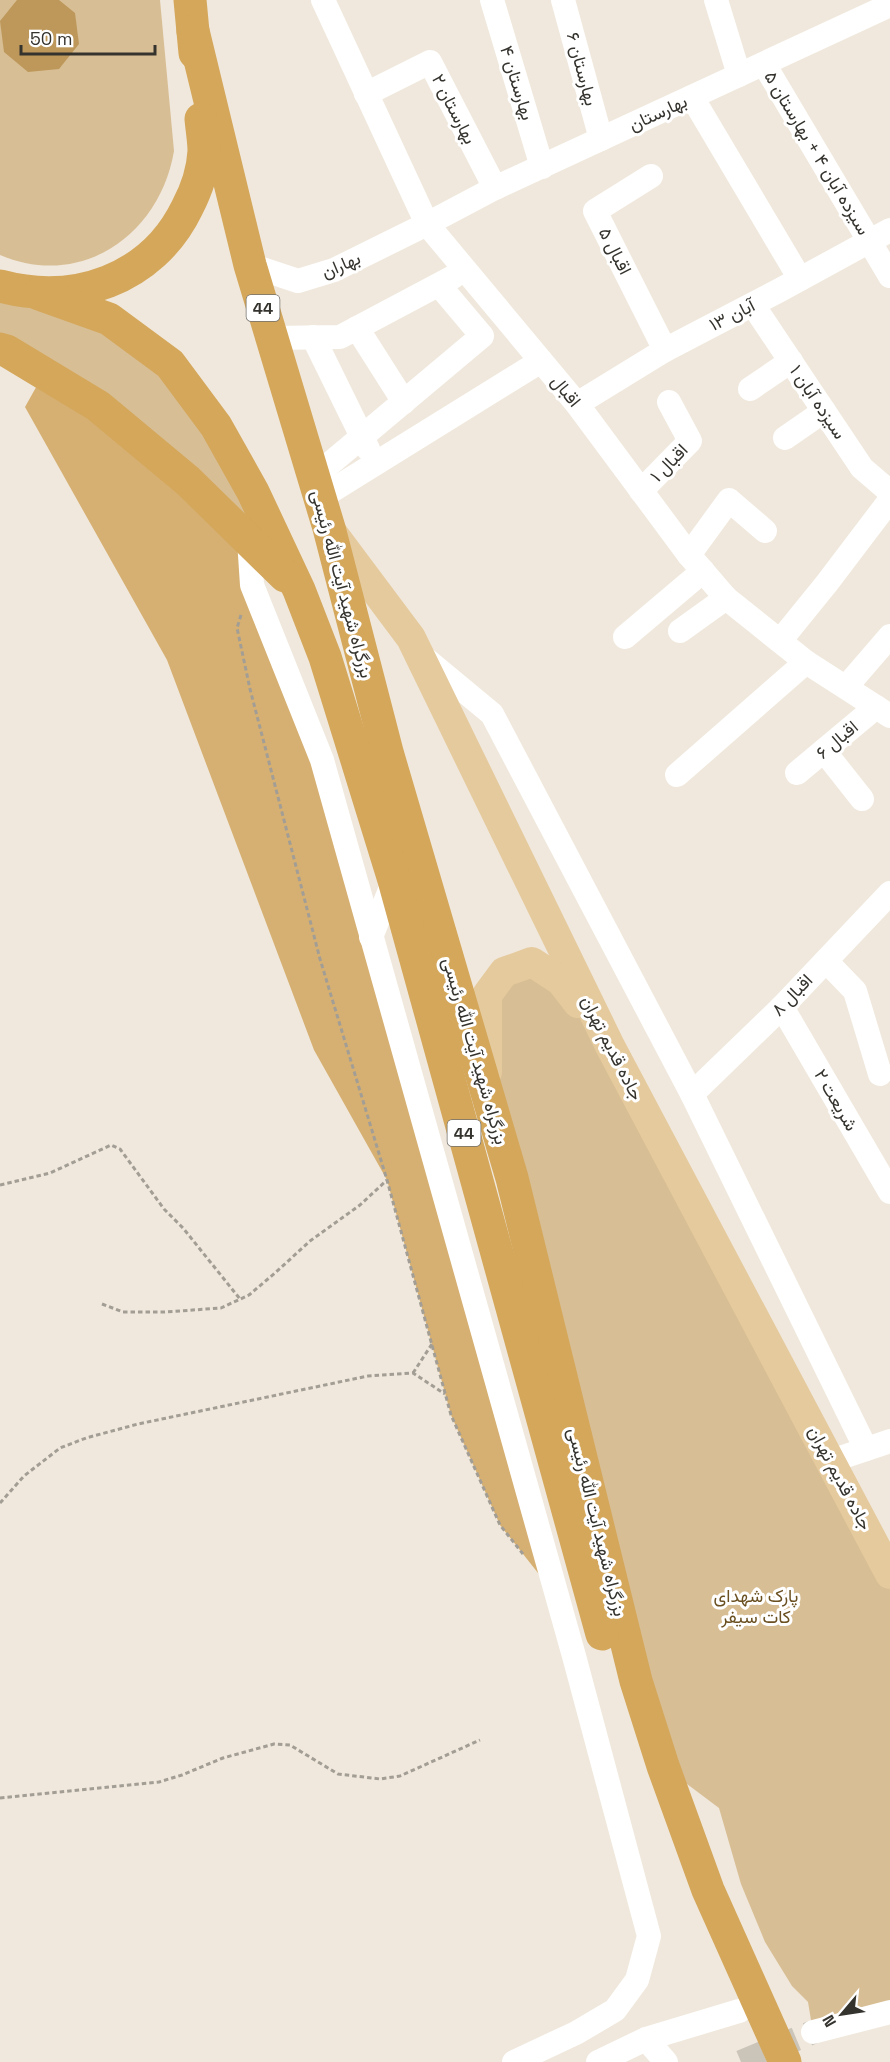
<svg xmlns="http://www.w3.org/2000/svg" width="890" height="2062" font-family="'Space Grotesk',Vazirmatn,sans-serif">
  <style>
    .green { fill: #d8be94 }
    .forest { fill: #d6b072 }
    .water { fill: #bd985a }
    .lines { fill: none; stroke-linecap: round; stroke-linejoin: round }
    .minor-tunnel { stroke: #cbc4b9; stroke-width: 24; stroke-dasharray: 24 12; stroke-linecap: butt }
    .path { stroke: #a39e95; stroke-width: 3; stroke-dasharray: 4.5 3; stroke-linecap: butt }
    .minor { stroke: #fff; stroke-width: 24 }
    .major { stroke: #e5ca9d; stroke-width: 30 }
    .highway { stroke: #d4a75b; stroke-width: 33 }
    .labels { text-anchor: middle; stroke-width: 6; stroke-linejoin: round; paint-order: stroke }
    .shield { fill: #fff; stroke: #72706d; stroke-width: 1.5 }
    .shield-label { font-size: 16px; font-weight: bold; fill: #35332e }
    .street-label { font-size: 18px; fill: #35332e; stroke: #fff }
    .park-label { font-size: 18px; fill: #6b5122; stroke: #fff }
  </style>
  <rect width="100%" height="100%" fill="#f0e8dc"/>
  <g class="green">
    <path d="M 0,0 L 160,0 L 174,151 C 160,234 82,290 0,255 Z"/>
    <polygon points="0,286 170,364 288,565 0,349"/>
    <polygon points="504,972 561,981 890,1574 890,2012 813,2032 808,2002 792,1986 765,1942 741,1884 719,1808 663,1766 512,1178 487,995"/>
  </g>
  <polygon class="forest" points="44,373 249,540 322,760 557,1597 500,1525 451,1415 387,1180 314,1050 167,660 25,407"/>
  <polygon class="water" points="17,0 59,0 75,13 79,44 59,69 28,72 4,52 0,21"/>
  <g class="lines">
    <polyline class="minor-tunnel" points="741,2062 813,2032"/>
    <g class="path">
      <polyline points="241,615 237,628 250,689 320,959 387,1180 451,1415 500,1525 523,1554"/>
      <polyline points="0,1185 50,1173 111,1145 120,1149 164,1209 183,1228 240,1299"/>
      <polyline points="102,1304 123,1312 165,1312 221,1308 249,1295 275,1273 310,1241 360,1205 387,1180"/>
      <polyline points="413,1373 432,1344"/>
      <polyline points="0,1503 24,1476 60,1448 86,1438 138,1424 368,1376 413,1373 445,1394"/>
      <polyline points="0,1798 159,1782 182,1775 223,1758 274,1744 290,1745 338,1774 380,1779 400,1776 480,1740"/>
    </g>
    <g class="minor">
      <polyline points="323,0 427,224 577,404 689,555 726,598 806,662 890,716"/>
      <polyline points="492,0 542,167"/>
      <polyline points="563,0 601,139"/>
      <polyline points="716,0 739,75"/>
      <polyline points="764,64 890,276"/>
      <polyline points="366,94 430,62 495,188"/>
      <polyline points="692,97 800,279"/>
      <polyline points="651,176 595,211 665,350"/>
      <polyline points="250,265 298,281 334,270 427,224 495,188 890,5"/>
      <polyline points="753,305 862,468 890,492"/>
      <polyline points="357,328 404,402"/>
      <polyline points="313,337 368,449"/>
      <polyline points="273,338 340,337 453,277"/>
      <polyline points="750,389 791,361"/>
      <polyline points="577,404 665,350 780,290 890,230"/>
      <polyline points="785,438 824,411"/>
      <polyline points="314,477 482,336 439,285"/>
      <polyline points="641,491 690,441 669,402"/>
      <polyline points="320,498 541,361"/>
      <polyline points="249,540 252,585 322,760 574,1656 649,1936 637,1980 615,2010 576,2033 514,2062"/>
      <polyline points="689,555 729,500 765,531"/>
      <polyline points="680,631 726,598"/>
      <polyline points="625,637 703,571"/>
      <polyline points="780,641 827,583 890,500"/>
      <polyline points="422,656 492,714 692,1094 866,1449"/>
      <polyline points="846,687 890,636"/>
      <polyline points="824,751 862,799"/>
      <polyline points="797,773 876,707"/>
      <polyline points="677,775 806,662"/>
      <polyline points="371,937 394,880"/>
      <polyline points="826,961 855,991 880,1074"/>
      <polyline points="782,1007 890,1192"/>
      <polyline points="692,1094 782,1007 890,893"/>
      <polyline points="831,1461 890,1441"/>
      <polyline points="813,2032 890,2012"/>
      <polyline points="646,2039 666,2062"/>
      <polyline points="598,2062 646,2039 739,2011"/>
    </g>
    <g class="major">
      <polyline points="331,531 411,638 610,1046 890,1574"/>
      <polyline points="487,1072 487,995 504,972 532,962 561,981 578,1003"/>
    </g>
    <g class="highway">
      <polyline points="190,0 195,53"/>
      <polyline points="193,31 250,265 329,528 387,752 512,1178 636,1681 663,1766 708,1890 785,2062"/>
      <path d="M 0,286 C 74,306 152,280 187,208 C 196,191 203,171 204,151 C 204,141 202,130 201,119"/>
      <polyline points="39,294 109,319 170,364 216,426 253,492 299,590 325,657 394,880 602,1634"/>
      <polyline points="0,349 7,351 98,406 188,481 285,576"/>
    </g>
  </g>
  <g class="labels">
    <g class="shield">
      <rect x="246.5" y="295" width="33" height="26" rx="4.5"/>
      <rect x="447.5" y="1120" width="33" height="26" rx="4.5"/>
    </g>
    <g class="shield-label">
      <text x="263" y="314">44</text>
      <text x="464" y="1139">44</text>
    </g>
    <g class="street-label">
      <text transform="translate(582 69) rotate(75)" y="6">بهارستان ۶</text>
      <text transform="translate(517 83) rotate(73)" y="6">بهارستان ۴</text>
      <text transform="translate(454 109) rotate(63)" y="6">بهارستان ۲</text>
      <text transform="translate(658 113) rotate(-25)" y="6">بهارستان</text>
      <text transform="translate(817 153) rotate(59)" y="6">سیزده آبان ۴ + بهارستان ۵</text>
      <text transform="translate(615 251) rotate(63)" y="6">اقبال ۵</text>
      <text transform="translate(341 265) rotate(-23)" y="6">بهاران</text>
      <text transform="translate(732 315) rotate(-27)" y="6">۱۳ آبان</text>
      <text transform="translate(566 391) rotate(51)" y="6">اقبال</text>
      <text transform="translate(818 402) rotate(56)" y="6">سیزده آبان ۱</text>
      <text transform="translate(669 463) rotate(-46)" y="6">اقبال ۱</text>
      <text transform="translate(342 584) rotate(75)" y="6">بزرگراه شهید آیت الله رئیسی</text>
      <text transform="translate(837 740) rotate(-40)" y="6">اقبال ۶</text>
      <text transform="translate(792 995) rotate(-46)" y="6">اقبال ۸</text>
      <text transform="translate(612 1048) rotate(63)" y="6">جاده قدیم تهران</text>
      <text transform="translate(475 1051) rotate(74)" y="6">بزرگراه شهید آیت الله رئیسی</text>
      <text transform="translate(836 1100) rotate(60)" y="6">شریعت ۲</text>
      <text transform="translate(840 1478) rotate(62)" y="6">جاده قدیم تهران</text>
      <text transform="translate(597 1522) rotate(76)" y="6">بزرگراه شهید آیت الله رئیسی</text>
    </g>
    <g class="park-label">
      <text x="756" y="1602">پارک شهدای<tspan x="756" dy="21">کات سیفر</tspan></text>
    </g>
  </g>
  <g transform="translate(842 2014) rotate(241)" stroke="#ffffff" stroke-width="4.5" paint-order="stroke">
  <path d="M0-4.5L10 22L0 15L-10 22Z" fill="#35332e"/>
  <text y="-9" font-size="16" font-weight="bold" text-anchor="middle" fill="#35332e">N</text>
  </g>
  <path d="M21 45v9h134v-9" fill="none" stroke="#35332e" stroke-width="3"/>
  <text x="30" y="45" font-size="18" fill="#35332e" stroke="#ffffff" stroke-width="4.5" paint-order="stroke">50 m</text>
</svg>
